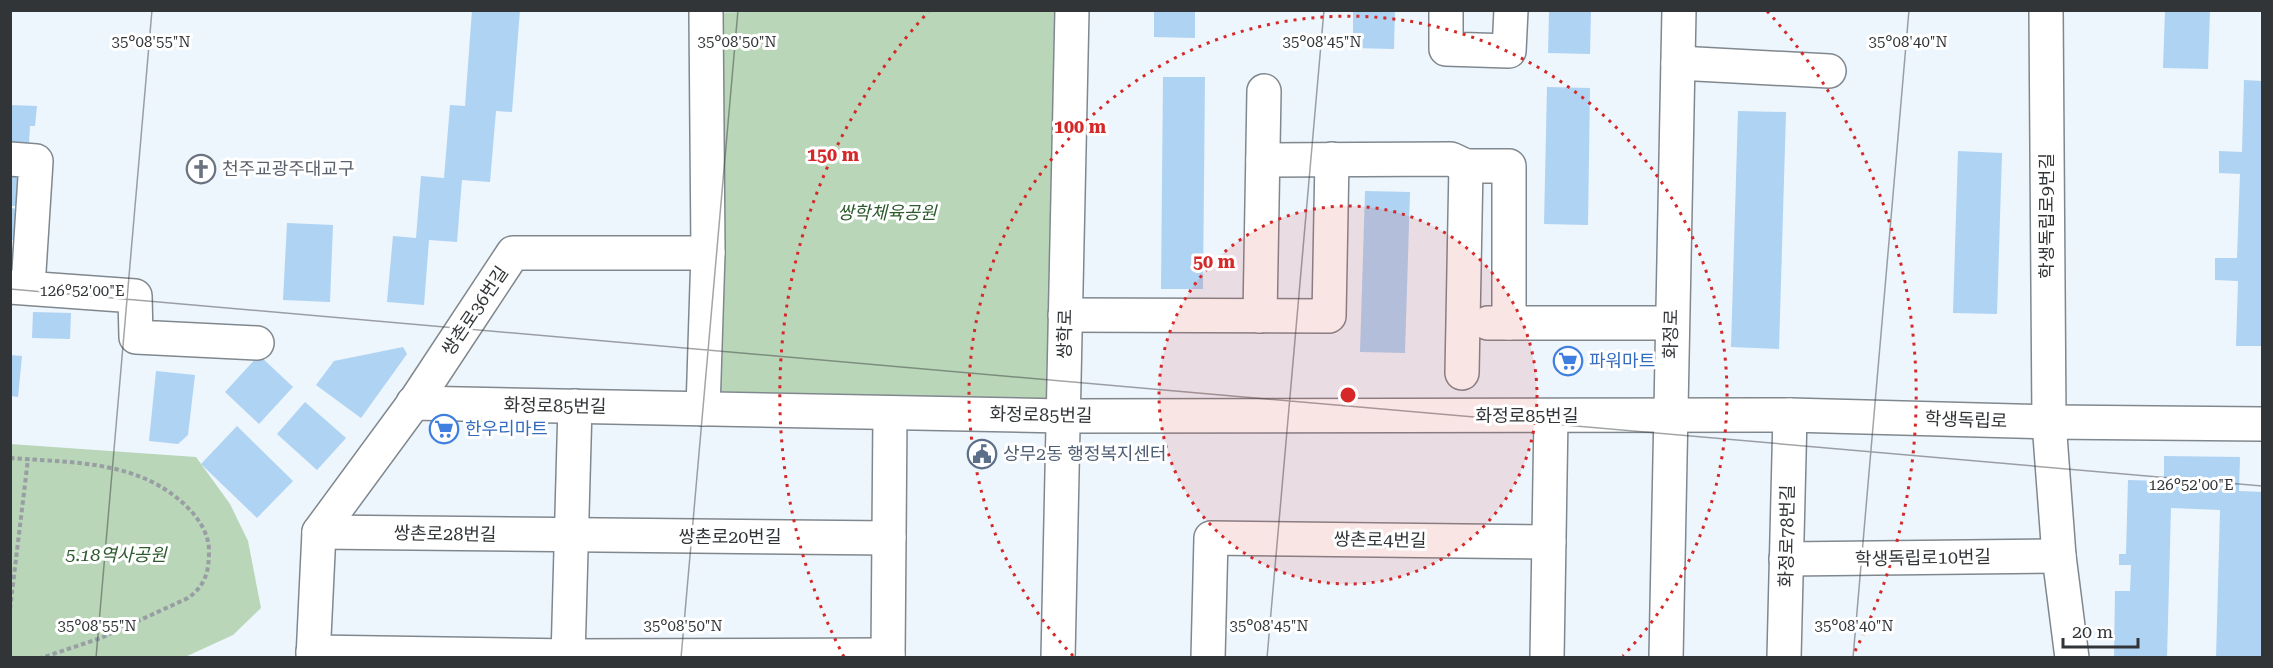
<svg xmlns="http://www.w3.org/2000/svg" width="2273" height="668" font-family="'Roboto Serif','Noto Sans KR',serif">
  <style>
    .green { fill: #b9d6b8 }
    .building { fill: #afd3f3 }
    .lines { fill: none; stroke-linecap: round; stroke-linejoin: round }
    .minor-casing { stroke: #80888e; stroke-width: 36 }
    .path { stroke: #989ea4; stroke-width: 4; stroke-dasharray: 4.5 3; stroke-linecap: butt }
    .minor { stroke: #fff; stroke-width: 33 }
    .ticks { fill: none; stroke: #323537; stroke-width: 1.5; stroke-opacity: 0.45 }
    .ring { fill: none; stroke: #d62828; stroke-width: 3; stroke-dasharray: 3 6 }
    .labels { text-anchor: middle; stroke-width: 6; stroke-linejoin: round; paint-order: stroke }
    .worship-label { font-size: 18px; fill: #5b616d; stroke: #fff; text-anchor: start }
    .park-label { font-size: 18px; font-style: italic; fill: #2c5a2c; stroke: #fff }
    .street-label { font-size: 18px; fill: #323537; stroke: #fff }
    .shop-label { font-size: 18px; fill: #366cbe; stroke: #fff; text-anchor: start }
    .service-label { font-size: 18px; fill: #4e5e75; stroke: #fff; text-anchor: start }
    .ticks-label { font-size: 15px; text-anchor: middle; fill: #323537; stroke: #fff; stroke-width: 6; stroke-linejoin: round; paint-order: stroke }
    .centre { fill: #d62828; stroke: #fff; stroke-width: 3 }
    .ring-label { font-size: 18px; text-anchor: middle; font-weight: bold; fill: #d62828; stroke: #fff; stroke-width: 6; stroke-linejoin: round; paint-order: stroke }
  </style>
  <rect width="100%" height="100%" fill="#edf5fd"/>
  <g class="green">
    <polygon points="831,10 1072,11 1063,416 703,409 706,13"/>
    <polygon points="10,444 196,457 230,504 248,541 261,608 233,635 185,657 11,657"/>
  </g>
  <g class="building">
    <polygon points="472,10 520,10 512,112 496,111 490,182 462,180 457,242 429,240 424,305 387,302 393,236 416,238 421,176 444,178 450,105 465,106"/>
    <polygon points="1154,10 1195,10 1195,38 1154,37"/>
    <polygon points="1353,10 1395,10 1394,49 1353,48"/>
    <polygon points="1549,10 1591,10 1590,54 1548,53"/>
    <polygon points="2165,10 2210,10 2208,69 2163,68"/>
    <polygon points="1163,77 1205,77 1203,289 1161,289"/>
    <polygon points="2244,80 2262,81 2262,346 2236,346 2238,281 2215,280 2215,258 2237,258 2240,174 2219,173 2219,151 2242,152"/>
    <polygon points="1547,87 1590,88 1588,225 1544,224"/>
    <polygon points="10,105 37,106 35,126 30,126 29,143 23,143 22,154 10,153"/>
    <polygon points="1738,111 1786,112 1779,349 1731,347"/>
    <polygon points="1958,151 2002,153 1997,314 1953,313"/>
    <polygon points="10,175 18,178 21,186 20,206 10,206"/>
    <polygon points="1365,191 1410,192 1405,353 1360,352"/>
    <polygon points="10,208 19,209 17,240 10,240"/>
    <polygon points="287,223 333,225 330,302 283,300"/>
    <polygon points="10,247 17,248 15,279 10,279"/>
    <polygon points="33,312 71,313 70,339 32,338"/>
    <polygon points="403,347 407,354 361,418 316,385 334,361"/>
    <polygon points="10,355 22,356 18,397 10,396"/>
    <polygon points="259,355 293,387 259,424 225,392"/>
    <polygon points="156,371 195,375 188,435 178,444 149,441"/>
    <polygon points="305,402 346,438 317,470 277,434"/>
    <polygon points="237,426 293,481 257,518 201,464"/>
    <polygon points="2164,456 2240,457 2239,491 2262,492 2262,658 2216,658 2220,510 2171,508 2167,658 2114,658 2115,591 2130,591 2131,565 2119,565 2119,554 2126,554 2128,480 2164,481"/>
  </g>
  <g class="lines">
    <g class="minor-casing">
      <g id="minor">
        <polyline points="1446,10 1446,49 1509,51 1511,10"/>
        <polyline points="2046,10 2049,422 2059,556 2072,658"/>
        <polyline points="1678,63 1829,71"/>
        <polyline points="10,159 36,161 28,287"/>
        <polyline points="1263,160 1451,159 1466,166"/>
        <polyline points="10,287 135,296 136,337 257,343"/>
        <polyline points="1065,315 1329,316 1332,159"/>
        <polyline points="1260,316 1264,91"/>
        <polyline points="1488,323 1672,323"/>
        <polyline points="1462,373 1466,166 1509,166 1509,323"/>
        <polyline points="413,403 1063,416 1790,415 2049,422 2262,424"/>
        <polyline points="703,409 708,253 706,13"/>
        <polyline points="319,532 889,538"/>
        <polyline points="1786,559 2059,556"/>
        <polyline points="313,652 568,656 888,655"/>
        <polyline points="313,658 319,532 416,400 513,253 708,253"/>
        <polyline points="568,658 575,406"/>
        <polyline points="888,658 890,413"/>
        <polyline points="1058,658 1072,10"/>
        <polyline points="1208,658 1211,538 1549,542"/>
        <polyline points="1547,658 1551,416"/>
        <polyline points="1666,658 1679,10"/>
        <polyline points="1784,658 1790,415"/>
      </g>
    </g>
    <g class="path">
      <path d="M 10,458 C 75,463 143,460 190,510 C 200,520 209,536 209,550 C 209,571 206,585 188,598 L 101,638 L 41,658"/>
      <polyline points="10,609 28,459"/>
    </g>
    <use href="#minor" class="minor"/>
  </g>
  <path class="ticks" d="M 10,289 L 2262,486M 96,658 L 152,10M 681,658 L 738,10M 1267,658 L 1324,10M 1853,658 L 1909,10"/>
  <circle cx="1348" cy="395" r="189" fill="#d62828" fill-opacity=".12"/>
  <g class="ring">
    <circle cx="1348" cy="395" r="189"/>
    <path d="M1073 656A379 379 0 1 1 1623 656"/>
    <path d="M844 657A568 568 0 0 1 929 11M1767 11A568 568 0 0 1 1852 657"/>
  </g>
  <defs>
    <g id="church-ring" transform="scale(1.5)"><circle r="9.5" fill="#fff" stroke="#6b7280" stroke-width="1.5"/><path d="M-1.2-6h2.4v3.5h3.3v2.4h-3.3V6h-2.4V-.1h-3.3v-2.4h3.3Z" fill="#6b7280"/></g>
    <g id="supermarket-ring" transform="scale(1.5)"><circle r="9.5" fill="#fff" stroke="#3f7fe0" stroke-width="1.5"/><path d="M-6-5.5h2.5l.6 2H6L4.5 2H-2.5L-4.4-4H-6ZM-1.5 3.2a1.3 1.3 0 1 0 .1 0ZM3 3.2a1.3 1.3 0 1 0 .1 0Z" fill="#3f7fe0"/></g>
    <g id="civic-ring" transform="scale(1.5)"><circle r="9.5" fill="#fff" stroke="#5c6f8a" stroke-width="1.5"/><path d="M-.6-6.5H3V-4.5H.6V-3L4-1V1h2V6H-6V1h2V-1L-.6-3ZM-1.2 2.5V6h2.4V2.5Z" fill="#5c6f8a"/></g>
  </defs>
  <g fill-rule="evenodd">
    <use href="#church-ring" x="201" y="169"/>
    <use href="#supermarket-ring" x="1568" y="361"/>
    <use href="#supermarket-ring" x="444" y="429"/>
    <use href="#civic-ring" x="982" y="454"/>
  </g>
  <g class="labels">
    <g class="worship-label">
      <text x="222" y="175">천주교광주대교구</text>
    </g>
    <g class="park-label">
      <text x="887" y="219">쌍학체육공원</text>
      <text x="116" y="561">5.18역사공원</text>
    </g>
    <g class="street-label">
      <text transform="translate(2047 216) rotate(-90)" y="6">학생독립로9번길</text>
      <text transform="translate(475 311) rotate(-56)" y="6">쌍촌로36번길</text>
      <text transform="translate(1065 334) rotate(-89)" y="6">쌍학로</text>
      <text transform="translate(1671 334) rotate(-89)" y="6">화정로</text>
      <text transform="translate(555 406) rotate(1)" y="6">화정로85번길</text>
      <text transform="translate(1041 415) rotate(1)" y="6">화정로85번길</text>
      <text x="1527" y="422">화정로85번길</text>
      <text transform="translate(1966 420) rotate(2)" y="6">학생독립로</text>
      <text transform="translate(445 534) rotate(1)" y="6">쌍촌로28번길</text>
      <text transform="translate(1787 536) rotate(-89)" y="6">화정로78번길</text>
      <text x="730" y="543">쌍촌로20번길</text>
      <text transform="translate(1380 540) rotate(1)" y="6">쌍촌로4번길</text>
      <text transform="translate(1923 558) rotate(-1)" y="6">학생독립로10번길</text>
    </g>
    <g class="shop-label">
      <text x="1589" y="367">파워마트</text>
      <text x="465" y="435">한우리마트</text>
    </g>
    <g class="service-label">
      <text x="1003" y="460">상무2동 행정복지센터</text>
    </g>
  </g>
  <g class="ticks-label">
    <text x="151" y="47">35°08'55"N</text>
    <text x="737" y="47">35°08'50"N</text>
    <text x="1322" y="47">35°08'45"N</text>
    <text x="1908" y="47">35°08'40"N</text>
    <text x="82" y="296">126°52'00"E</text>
    <text x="2191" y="490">126°52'00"E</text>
    <text x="97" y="631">35°08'55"N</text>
    <text x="683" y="631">35°08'50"N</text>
    <text x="1269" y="631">35°08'45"N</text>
    <text x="1854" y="631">35°08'40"N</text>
  </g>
  <circle cx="1348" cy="395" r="9" class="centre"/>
  <g class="ring-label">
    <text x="1080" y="133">100 m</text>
    <text x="833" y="161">150 m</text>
    <text x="1214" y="268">50 m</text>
  </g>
  <rect width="2273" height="668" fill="none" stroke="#323537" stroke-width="24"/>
  <path d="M2063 638v9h75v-9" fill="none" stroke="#323537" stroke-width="3"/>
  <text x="2072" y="638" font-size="18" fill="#323537" stroke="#ffffff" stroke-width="4.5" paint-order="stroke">20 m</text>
</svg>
